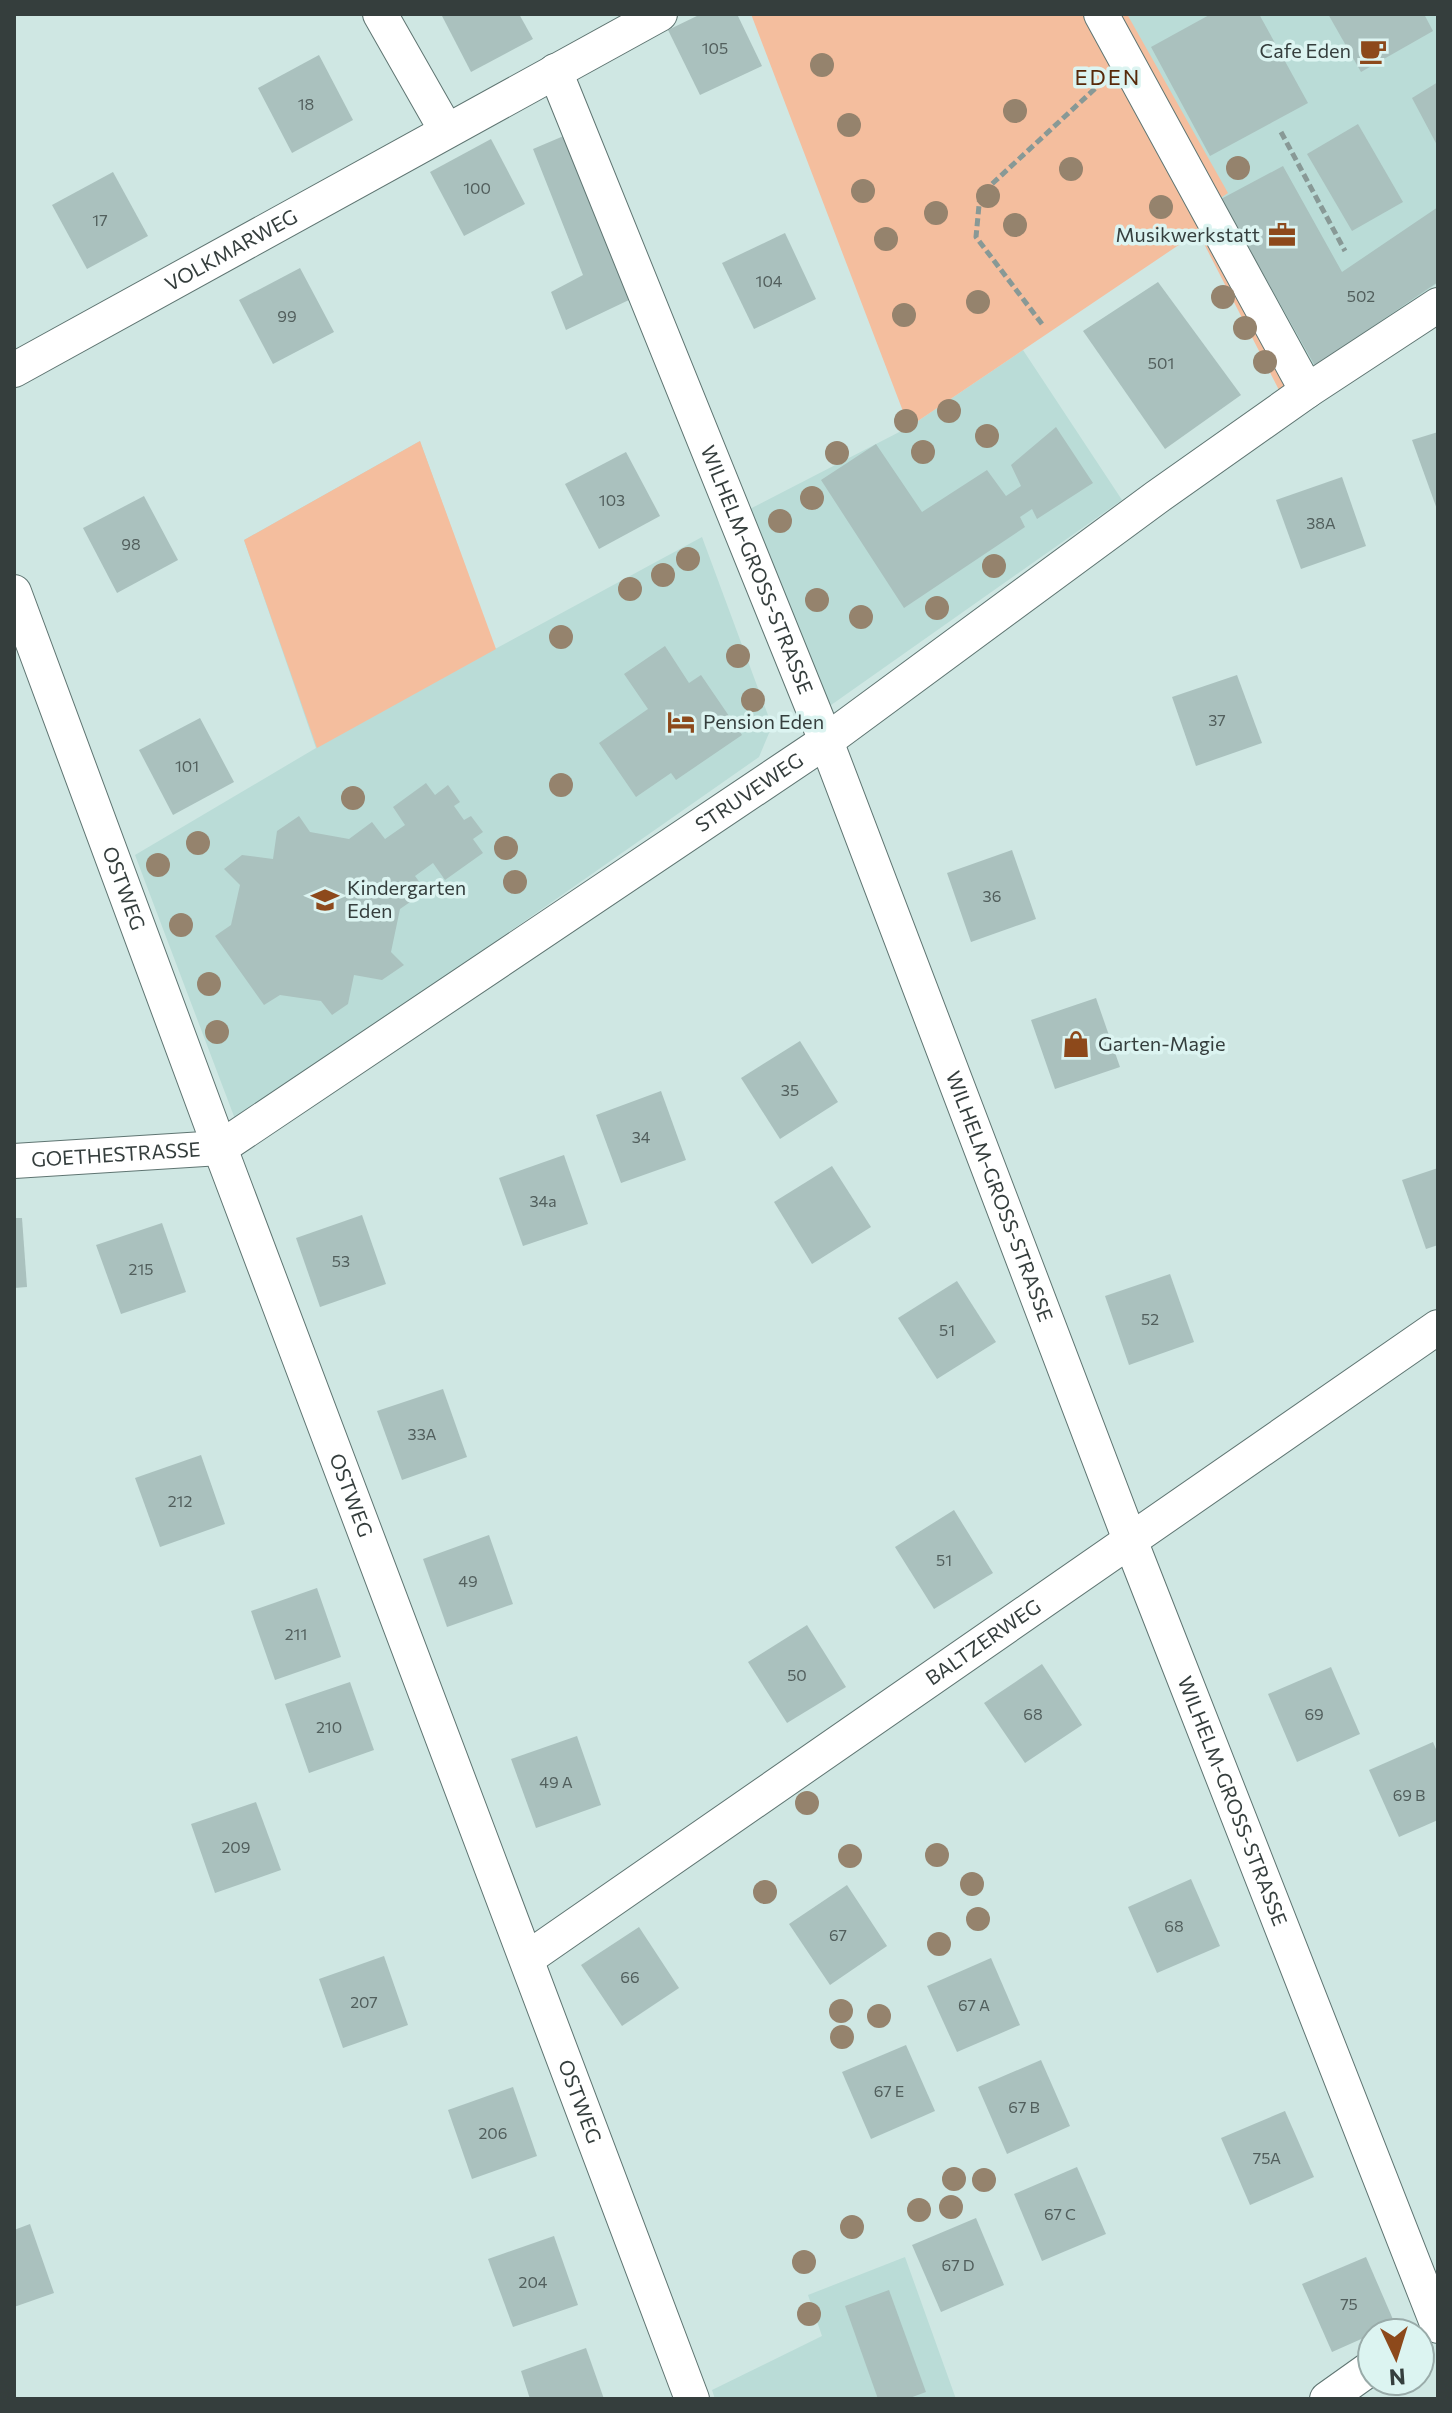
<svg xmlns="http://www.w3.org/2000/svg" width="1452" height="2413" font-family="Commissioner,sans-serif">
  <style>
    .built { fill: #badcd7 }
    .green { fill: #f4be9e }
    .building { fill: #aac1be }
    .lines { fill: none; stroke-linecap: round; stroke-linejoin: round }
    .street-casing { stroke: #5f7572; stroke-width: 36 }
    .path { stroke: #889996; stroke-width: 5; stroke-dasharray: 8 4; stroke-linecap: butt }
    .street { stroke: #fff; stroke-width: 34 }
    .tree { fill: #95836d }
    .labels { text-anchor: middle; stroke-width: 7; stroke-linejoin: round; paint-order: stroke }
    .number-label { font-size: 16px; fill: #525f5d }
    .poi-label { font-size: 20px; fill: #353e3d; stroke: #dcf4f1; text-anchor: start }
    .street-label { font-size: 20px; fill: #353e3d; stroke: #dcf4f1 }
    .neighbourhood-label { font-size: 22px; letter-spacing: 2px; fill: #572909; stroke: #dcf4f1 }
  </style>
  <rect width="100%" height="100%" fill="#cfe7e3"/>
  <g class="built">
    <polygon points="1127,14 1438,14 1438,283 1314,368 1219,198"/>
    <polygon points="1023,350 1122,500 824,710 744,512 909,427"/>
    <polygon points="420,441 495,649 702,537 772,726 759,757 256,1109 235,1119 135,855 316,748 244,540"/>
    <polygon points="905,2257 956,2399 715,2399 712,2390 822,2336 808,2295"/>
  </g>
  <g class="green">
    <polygon points="751,14 1127,14 1228,193 1219,199 1314,368 1279,390 1198,232 909,427"/>
    <polygon points="420,441 496,649 317,748 244,540"/>
  </g>
  <g class="building">
    <polygon points="441,14 519,14 533,39 471,72"/>
    <polygon points="701,14 737,14 762,66 700,95 668,30"/>
    <polygon points="1211,14 1259,14 1308,103 1210,156 1151,47"/>
    <polygon points="1328,14 1424,14 1433,31 1361,72"/>
    <polygon points="319,55 353,120 292,153 258,88"/>
    <polygon points="1438,82 1438,147 1412,98"/>
    <polygon points="1358,124 1403,202 1352,231 1307,154"/>
    <polygon points="566,135 631,299 566,330 551,292 583,275 533,149"/>
    <polygon points="491,139 525,204 464,236 430,172"/>
    <polygon points="1283,166 1342,272 1438,207 1438,282 1315,366 1221,199"/>
    <polygon points="113,172 148,236 87,269 52,205"/>
    <polygon points="785,233 816,299 754,329 722,263"/>
    <polygon points="300,268 334,332 273,364 239,300"/>
    <polygon points="1158,282 1241,395 1165,449 1083,331"/>
    <polygon points="1056,427 1093,483 1037,519 1032,509 1020,517 1025,527 904,608 821,480 876,444 922,512 987,470 1006,496 1021,486 1011,465"/>
    <polygon points="1438,432 1438,512 1412,440"/>
    <polygon points="626,452 660,516 599,549 565,484"/>
    <polygon points="1342,477 1366,546 1301,569 1276,500"/>
    <polygon points="144,496 178,560 117,593 83,528"/>
    <polygon points="665,646 689,683 701,675 742,735 676,780 671,773 636,797 599,743 648,709 624,674"/>
    <polygon points="1237,675 1262,743 1196,766 1172,697"/>
    <polygon points="200,718 234,782 173,815 139,750"/>
    <polygon points="426,783 435,795 448,785 460,802 454,806 464,820 471,816 483,832 473,839 483,853 445,880 433,863 415,876 426,891 400,909 391,952 404,965 382,980 354,975 348,1004 332,1015 321,1001 280,995 264,1005 215,936 231,925 240,885 224,869 242,855 273,859 277,831 299,816 310,832 349,839 372,822 385,839 405,825 393,807"/>
    <polygon points="1012,850 1036,919 971,942 947,873"/>
    <polygon points="1096,998 1120,1067 1055,1089 1031,1020"/>
    <polygon points="800,1041 838,1102 780,1139 741,1078"/>
    <polygon points="661,1091 686,1160 621,1183 596,1115"/>
    <polygon points="564,1155 588,1224 523,1246 499,1178"/>
    <polygon points="832,1166 871,1227 812,1264 774,1202"/>
    <polygon points="1438,1168 1438,1245 1426,1249 1402,1180"/>
    <polygon points="362,1215 386,1284 320,1307 296,1238"/>
    <polygon points="14,1218 22,1218 27,1287 14,1288"/>
    <polygon points="162,1223 186,1292 121,1314 96,1245"/>
    <polygon points="1170,1274 1194,1342 1129,1365 1105,1296"/>
    <polygon points="957,1281 996,1342 937,1379 898,1318"/>
    <polygon points="443,1389 467,1457 402,1480 377,1411"/>
    <polygon points="201,1455 225,1524 160,1547 135,1478"/>
    <polygon points="954,1510 993,1573 934,1609 895,1547"/>
    <polygon points="489,1535 513,1604 447,1627 423,1559"/>
    <polygon points="317,1588 341,1657 275,1680 251,1611"/>
    <polygon points="807,1625 846,1687 787,1723 748,1662"/>
    <polygon points="1042,1664 1082,1725 1025,1763 984,1703"/>
    <polygon points="1331,1667 1360,1734 1297,1762 1268,1694"/>
    <polygon points="350,1682 374,1750 309,1773 285,1704"/>
    <polygon points="577,1736 601,1805 536,1828 511,1759"/>
    <polygon points="1433,1742 1438,1754 1438,1820 1399,1837 1369,1770"/>
    <polygon points="256,1802 281,1870 215,1893 191,1824"/>
    <polygon points="1191,1879 1220,1946 1157,1973 1128,1907"/>
    <polygon points="847,1885 887,1946 830,1985 789,1924"/>
    <polygon points="639,1927 679,1988 622,2026 581,1965"/>
    <polygon points="384,1956 408,2025 343,2048 319,1979"/>
    <polygon points="991,1958 1020,2025 957,2052 927,1986"/>
    <polygon points="906,2045 935,2111 871,2139 842,2072"/>
    <polygon points="1041,2060 1070,2126 1007,2154 978,2087"/>
    <polygon points="513,2087 537,2156 472,2179 448,2110"/>
    <polygon points="1285,2111 1314,2177 1250,2205 1221,2138"/>
    <polygon points="1077,2167 1106,2234 1042,2261 1014,2194"/>
    <polygon points="976,2218 1004,2285 941,2312 912,2245"/>
    <polygon points="30,2224 54,2293 14,2307 14,2230"/>
    <polygon points="554,2236 578,2305 513,2327 488,2259"/>
    <polygon points="1366,2257 1395,2324 1332,2352 1302,2284"/>
    <polygon points="889,2290 926,2392 907,2399 878,2399 845,2306"/>
    <polygon points="586,2348 604,2399 530,2399 521,2371"/>
  </g>
  <g class="lines">
    <g class="street-casing">
      <g id="street">
        <polyline points="380,14 446,130"/>
        <polyline points="1101,14 1307,391"/>
        <path id="s1" d="M 555,71 L 826,741 L 1130,1540 L 1438,2326"/>
        <path id="s2" d="M 14,370 L 660,14"/>
        <path id="s3" d="M 14,592 L 220,1148 L 692,2399"/>
        <path id="s4" d="M 14,1161 L 220,1148 L 826,741 L 1157,497 L 1307,391 L 1438,305"/>
        <path id="s5" d="M 528,1958 L 1438,1327"/>
        <polyline points="1327,2399 1372,2367"/>
      </g>
    </g>
    <g class="path">
      <polyline points="1281,132 1345,251"/>
      <polyline points="1042,324 976,237 980,195 1100,84"/>
    </g>
    <use href="#street" class="street"/>
  </g>
  <g class="tree">
    <circle cx="822" cy="65" r="12"/>
    <circle cx="1015" cy="111" r="12"/>
    <circle cx="849" cy="125" r="12"/>
    <circle cx="1238" cy="168" r="12"/>
    <circle cx="1071" cy="169" r="12"/>
    <circle cx="863" cy="191" r="12"/>
    <circle cx="988" cy="196" r="12"/>
    <circle cx="1161" cy="207" r="12"/>
    <circle cx="936" cy="213" r="12"/>
    <circle cx="1015" cy="225" r="12"/>
    <circle cx="886" cy="239" r="12"/>
    <circle cx="1223" cy="297" r="12"/>
    <circle cx="978" cy="302" r="12"/>
    <circle cx="904" cy="315" r="12"/>
    <circle cx="1245" cy="328" r="12"/>
    <circle cx="1265" cy="362" r="12"/>
    <circle cx="949" cy="411" r="12"/>
    <circle cx="906" cy="421" r="12"/>
    <circle cx="987" cy="436" r="12"/>
    <circle cx="923" cy="452" r="12"/>
    <circle cx="837" cy="453" r="12"/>
    <circle cx="812" cy="498" r="12"/>
    <circle cx="780" cy="521" r="12"/>
    <circle cx="688" cy="559" r="12"/>
    <circle cx="994" cy="566" r="12"/>
    <circle cx="663" cy="575" r="12"/>
    <circle cx="630" cy="589" r="12"/>
    <circle cx="817" cy="600" r="12"/>
    <circle cx="937" cy="608" r="12"/>
    <circle cx="861" cy="617" r="12"/>
    <circle cx="561" cy="637" r="12"/>
    <circle cx="738" cy="656" r="12"/>
    <circle cx="753" cy="700" r="12"/>
    <circle cx="561" cy="785" r="12"/>
    <circle cx="353" cy="798" r="12"/>
    <circle cx="198" cy="843" r="12"/>
    <circle cx="506" cy="848" r="12"/>
    <circle cx="158" cy="865" r="12"/>
    <circle cx="515" cy="882" r="12"/>
    <circle cx="181" cy="925" r="12"/>
    <circle cx="209" cy="984" r="12"/>
    <circle cx="217" cy="1032" r="12"/>
    <circle cx="807" cy="1803" r="12"/>
    <circle cx="937" cy="1855" r="12"/>
    <circle cx="850" cy="1856" r="12"/>
    <circle cx="972" cy="1884" r="12"/>
    <circle cx="765" cy="1892" r="12"/>
    <circle cx="978" cy="1919" r="12"/>
    <circle cx="939" cy="1944" r="12"/>
    <circle cx="841" cy="2011" r="12"/>
    <circle cx="879" cy="2016" r="12"/>
    <circle cx="842" cy="2037" r="12"/>
    <circle cx="954" cy="2179" r="12"/>
    <circle cx="984" cy="2180" r="12"/>
    <circle cx="951" cy="2207" r="12"/>
    <circle cx="919" cy="2210" r="12"/>
    <circle cx="852" cy="2227" r="12"/>
    <circle cx="804" cy="2262" r="12"/>
    <circle cx="809" cy="2314" r="12"/>
  </g>
  <defs>
    <g id="cafe-bare" transform="scale(2.16)"><path d="M-5.5-4.5H6V0H3Q3 3.5 0 3.5H-2.5Q-5.5 3.5-5.5 0ZM3-3.2v2h1.7v-2ZM-6 4.5H4V6H-6Z" fill="#8d491b" stroke="#dcf4f1" stroke-width="2.5" paint-order="stroke"/></g>
    <g id="office-bare" transform="scale(2.16)"><path d="M-6-3h4V-5.5h4V-3h4V5H-6ZM-1-4.5V-3h2v-1.5ZM-6 0V1H6V0Z" fill="#8d491b" stroke="#dcf4f1" stroke-width="2.5" paint-order="stroke"/></g>
    <g id="hotel-bare" transform="scale(2.16)"><path d="M-6-4.5h1.5V1H6V5H4.5V3h-9V5H-6ZM-4 0a1.8 1.8 0 1 1 3.6 0ZM.5 0V-2.5h3Q6-2.5 6 0Z" fill="#8d491b" stroke="#dcf4f1" stroke-width="2.5" paint-order="stroke"/></g>
    <g id="school-bare" transform="scale(2.16)"><path d="M0-5L7-2L0 1L-7-2ZM-4 1L0 2.5L4 1V4Q0 6-4 4Z" fill="#8d491b" stroke="#dcf4f1" stroke-width="2.5" paint-order="stroke"/></g>
    <g id="shop-bare" transform="scale(2.16)"><path d="M-5-2.5h2.3a2.7 3.5 0 0 1 5.4 0H5L5.5 6h-11ZM-1.5-2.5h3a1.5 2.3 0 0 0-3 0Z" fill="#8d491b" stroke="#dcf4f1" stroke-width="2.5" paint-order="stroke"/></g>
  </defs>
  <g fill-rule="evenodd">
    <use href="#cafe-bare" x="1373" y="51"/>
    <use href="#office-bare" x="1282" y="235"/>
    <use href="#hotel-bare" x="681" y="722"/>
    <use href="#school-bare" x="325" y="900"/>
    <use href="#shop-bare" x="1076" y="1044"/>
  </g>
  <g class="labels">
    <g class="number-label">
      <text x="715" y="54">105</text>
      <text x="306" y="110">18</text>
      <text x="477" y="194">100</text>
      <text x="100" y="226">17</text>
      <text x="769" y="287">104</text>
      <text x="1361" y="302">502</text>
      <text x="287" y="322">99</text>
      <text x="1161" y="369">501</text>
      <text x="612" y="506">103</text>
      <text x="1321" y="529">38A</text>
      <text x="131" y="550">98</text>
      <text x="1217" y="726">37</text>
      <text x="187" y="772">101</text>
      <text x="992" y="902">36</text>
      <text x="790" y="1096">35</text>
      <text x="641" y="1143">34</text>
      <text x="543" y="1207">34a</text>
      <text x="341" y="1267">53</text>
      <text x="141" y="1275">215</text>
      <text x="1150" y="1325">52</text>
      <text x="947" y="1336">51</text>
      <text x="422" y="1440">33A</text>
      <text x="180" y="1507">212</text>
      <text x="944" y="1566">51</text>
      <text x="468" y="1587">49</text>
      <text x="296" y="1640">211</text>
      <text x="797" y="1681">50</text>
      <text x="1033" y="1720">68</text>
      <text x="1314" y="1720">69</text>
      <text x="329" y="1733">210</text>
      <text x="556" y="1788">49 A</text>
      <text x="1409" y="1801">69 B</text>
      <text x="236" y="1853">209</text>
      <text x="1174" y="1932">68</text>
      <text x="838" y="1941">67</text>
      <text x="630" y="1983">66</text>
      <text x="364" y="2008">207</text>
      <text x="974" y="2011">67 A</text>
      <text x="889" y="2097">67 E</text>
      <text x="1024" y="2113">67 B</text>
      <text x="493" y="2139">206</text>
      <text x="1267" y="2164">75A</text>
      <text x="1060" y="2220">67 C</text>
      <text x="958" y="2271">67 D</text>
      <text x="533" y="2288">204</text>
      <text x="1349" y="2310">75</text>
    </g>
    <g class="poi-label">
      <text x="1351" y="58" text-anchor="end">Cafe Eden</text>
      <text x="1260" y="242" text-anchor="end">Musikwerkstatt</text>
      <text x="703" y="729">Pension Eden</text>
      <text x="347" y="895">Kindergarten<tspan x="347" dy="23">Eden</tspan></text>
      <text x="1098" y="1051">Garten-Magie</text>
    </g>
    <g class="street-label">
      <text dy="7" stroke="none"><textPath href="#s2" startOffset="248">VOLKMARWEG</textPath></text>
      <text dy="7" stroke="none"><textPath href="#s1" startOffset="538">WILHELM-GROSS-STRASSE</textPath></text>
      <text dy="7" stroke="none"><textPath href="#s4" startOffset="844">STRUVEWEG</textPath></text>
      <text dy="7" stroke="none"><textPath href="#s3" startOffset="316">OSTWEG</textPath></text>
      <text dy="7" stroke="none"><textPath href="#s4" startOffset="102">GOETHESTRASSE</textPath></text>
      <text dy="7" stroke="none"><textPath href="#s1" startOffset="1210">WILHELM-GROSS-STRASSE</textPath></text>
      <text dy="7" stroke="none"><textPath href="#s3" startOffset="964">OSTWEG</textPath></text>
      <text dy="7" stroke="none"><textPath href="#s5" startOffset="554">BALTZERWEG</textPath></text>
      <text dy="7" stroke="none"><textPath href="#s1" startOffset="1858">WILHELM-GROSS-STRASSE</textPath></text>
      <text dy="7" stroke="none"><textPath href="#s3" startOffset="1612">OSTWEG</textPath></text>
    </g>
    <g class="neighbourhood-label">
      <text x="1108" y="85">EDEN</text>
    </g>
  </g>
  <rect width="1452" height="2413" fill="none" stroke="#353e3d" stroke-width="32"/>
  <g transform="translate(1396 2357) rotate(176)"><circle r="38" fill="#dcf4f1" stroke="#99aba9" stroke-width="2"/>
  <path d="M0-6L14 30L0 20L-14 30Z" fill="#8d491b"/>
  <text y="-12" font-size="22" font-weight="bold" text-anchor="middle" fill="#353e3d">N</text>
  </g>
</svg>
